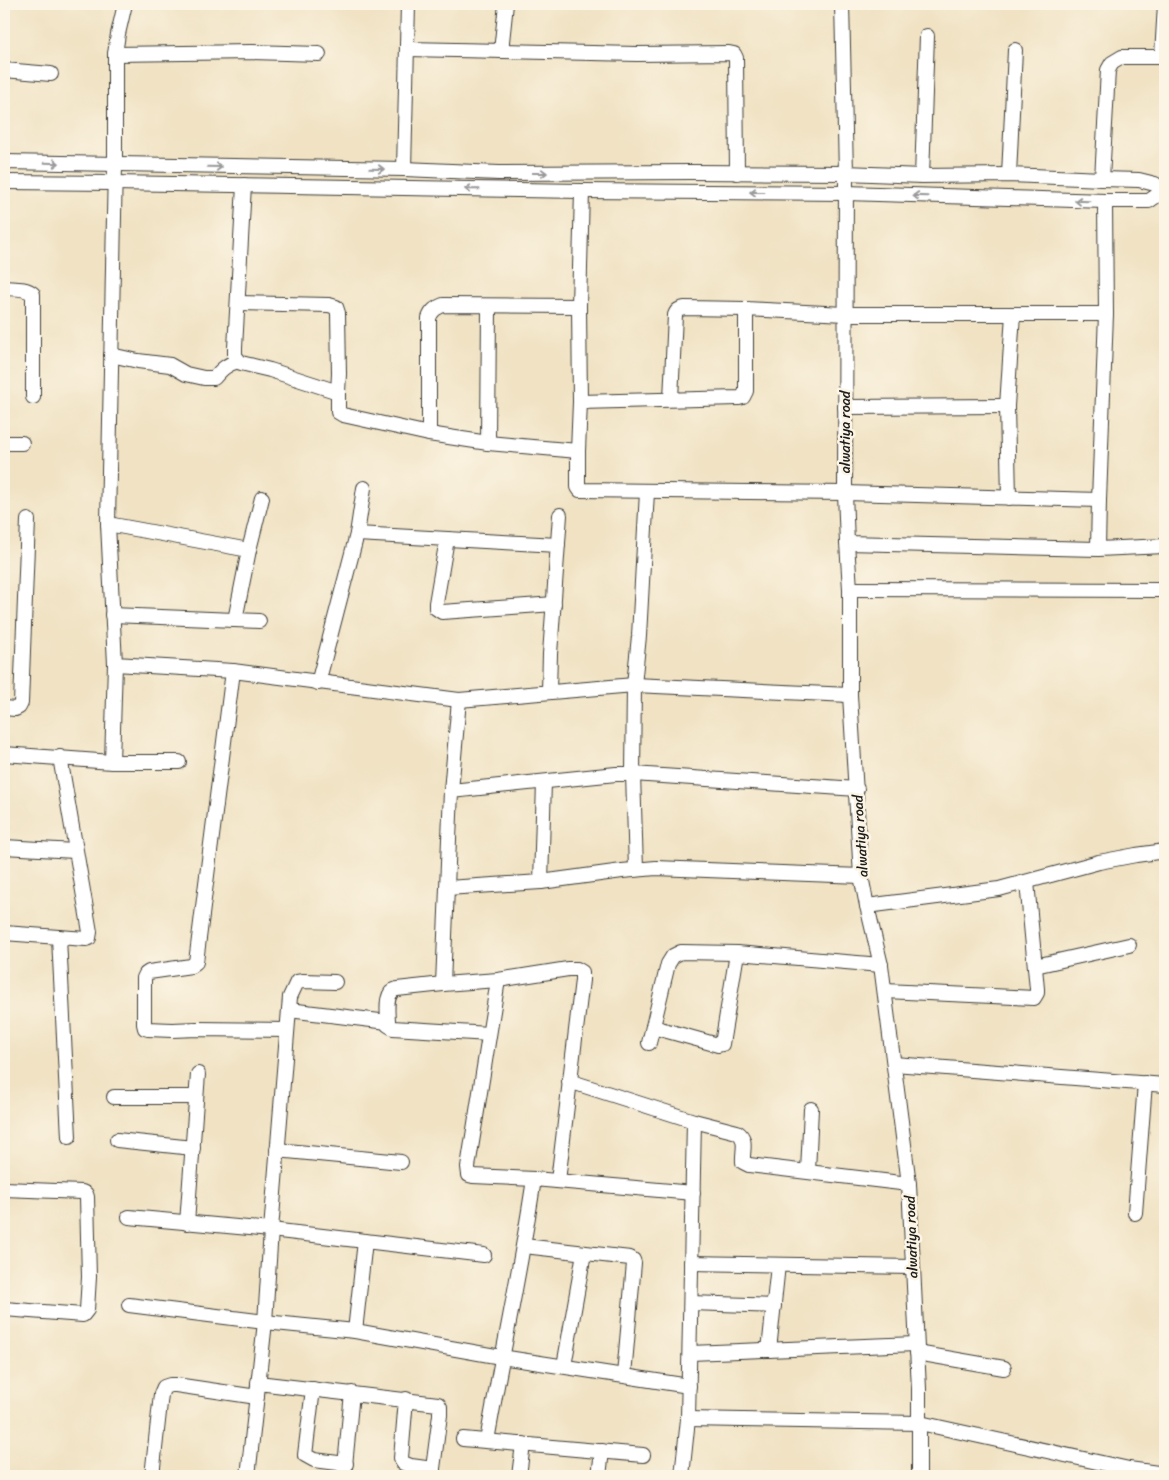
<svg xmlns="http://www.w3.org/2000/svg" width="1169" height="1480" font-family="Sriracha,sans-serif">
  <style>
    .lines { fill: none; stroke-linecap: round; stroke-linejoin: round }
    .minor-casing { stroke: #3c3a35; stroke-width: 16 }
    .minor { stroke: #fff; stroke-width: 14 }
    .oneway { stroke: #999 }
    .labels { text-anchor: middle; stroke-width: 5; stroke-linejoin: round; paint-order: stroke }
    .street-label { font-size: 14px; fill: #1c1c1c; stroke: #fcf5e5 }
  </style>
  <rect width="100%" height="100%" fill="#fcf5e5"/>
  <filter id="ink" filterUnits="userSpaceOnUse"><feTurbulence type="fractalNoise" baseFrequency=".02" numOctaves="2"/><feDisplacementMap in="SourceGraphic" scale="10" xChannelSelector="R" yChannelSelector="G"/><feConvolveMatrix kernelMatrix="1 2 1 2 8 2 1 2 1" color-interpolation-filters="sRGB"/></filter>
  <filter id="wash" filterUnits="userSpaceOnUse"><feTurbulence type="fractalNoise" baseFrequency=".0096" numOctaves="4" result="noise"/><feDisplacementMap in="SourceGraphic" scale="20" xChannelSelector="R" yChannelSelector="G"/><feGaussianBlur stdDeviation="1.12" result="paint"/><feColorMatrix in="noise" values="0 0 0 0 0 0 0 0 0 0 0 0 0 0 0 0 0 1.4 0 .05"/><feComposite in="paint" operator="in"/></filter>
  <g filter="url(#wash)">
    <rect width="100%" height="100%" fill="#f0e2c3"/>
  </g>
  <g filter="url(#ink)">
    <g class="lines">
      <g class="minor-casing">
        <g id="minor">
          <polyline points="125,4 118,34 115,54 115,165 108,524 115,664 233,671 459,700 634,685 850,695"/>
          <polyline points="842,4 846,173 845,493 847,543 850,589 850,695 861,876 867,906 881,965 909,1184 919,1389 919,1476"/>
          <polyline points="407,49 637,54 729,53 734,54 736,58 737,173"/>
          <polyline points="501,51 506,4"/>
          <polyline points="115,54 252,52 319,54"/>
          <polyline points="1162,56 1165,4"/>
          <polyline points="4,70 51,74"/>
          <polyline points="4,162 404,169 499,173 691,172 846,173 922,176 1009,175 1102,179 1139,180 1155,184 1163,191"/>
          <polyline points="404,169 408,4"/>
          <polyline points="1009,175 1015,50"/>
          <polyline points="922,176 927,36"/>
          <polyline points="1102,179 1108,70 1112,63 1122,57 1165,57"/>
          <polyline points="4,182 113,183 582,191 846,193 1105,201 1149,201 1163,191 1165,191"/>
          <polyline points="244,185 235,348 235,356 241,363 270,370 338,392 338,412 343,415 429,434 488,443 578,451"/>
          <polyline points="582,191 579,306 580,402 578,451 578,487 580,490 845,493 1099,500"/>
          <path d="M 4,288 C 13,289 26,287 33,294 L 33,397"/>
          <polyline points="238,303 329,305 336,307 338,313 339,374 338,392"/>
          <path d="M 111,355 L 138,361 L 170,365 L 186,374 L 204,378 L 214,378 C 222,369 227,364 238,361"/>
          <path d="M 671,399 L 675,315 C 677,310 679,309 685,308 L 746,309"/>
          <polyline points="580,402 739,398 743,397 746,391 746,309 845,314 1106,314"/>
          <polyline points="845,407 1007,406"/>
          <path d="M 429,434 L 429,318 C 432,310 436,308 443,305 L 579,306"/>
          <polyline points="4,443 22,443"/>
          <polyline points="488,443 489,306"/>
          <polyline points="1009,498 1007,406 1013,314"/>
          <polyline points="108,524 249,550"/>
          <polyline points="357,534 558,545"/>
          <polyline points="447,539 436,603 436,608 442,612 554,604"/>
          <polyline points="847,543 1098,549 1165,546"/>
          <polyline points="1098,549 1099,500 1106,314 1105,201"/>
          <polyline points="850,589 1165,590"/>
          <polyline points="112,615 259,621"/>
          <polyline points="235,620 249,550 262,498"/>
          <polyline points="233,671 196,962 191,966 149,972 146,974 144,978 144,1024 145,1028 148,1029 172,1030 197,1029 287,1030"/>
          <polyline points="318,683 357,534 364,488"/>
          <polyline points="549,691 550,654 560,515"/>
          <polyline points="4,708 15,709 19,707 21,703 28,520"/>
          <polyline points="4,754 112,762 179,762"/>
          <polyline points="112,762 115,664"/>
          <polyline points="451,791 616,774 633,774 857,789"/>
          <polyline points="4,847 75,851"/>
          <polyline points="636,869 633,774 634,685 639,636 647,492"/>
          <polyline points="541,882 544,782"/>
          <polyline points="447,888 541,882 622,871 656,868 861,876"/>
          <polyline points="867,906 999,889 1099,862 1136,855 1165,851"/>
          <polyline points="4,933 86,939 89,938 90,932 60,757"/>
          <polyline points="59,938 69,1137"/>
          <polyline points="1035,966 1129,945"/>
          <polyline points="498,980 468,1167 469,1175 473,1176 534,1179 693,1193"/>
          <polyline points="443,984 451,791 459,700"/>
          <polyline points="885,991 1034,998 1037,993 1037,989 1027,882"/>
          <polyline points="289,1010 388,1022"/>
          <polyline points="653,1027 718,1045 722,1044 737,953"/>
          <path d="M 489,1034 L 393,1028 L 388,1025 L 388,1022 C 388,1012 384,992 397,989 L 443,984 L 498,980 L 568,969 L 577,969 L 582,972 L 582,980 L 558,1181"/>
          <polyline points="649,1043 668,964 673,956 681,952 737,953 881,965"/>
          <polyline points="894,1064 1165,1085"/>
          <path d="M 569,1081 L 694,1121 L 737,1132 C 748,1139 742,1151 743,1162 L 749,1165 L 909,1184"/>
          <polyline points="114,1097 196,1097"/>
          <polyline points="117,1140 193,1148"/>
          <polyline points="277,1150 401,1162"/>
          <polyline points="808,1171 811,1109"/>
          <polyline points="4,1189 82,1192 86,1194 87,1197 89,1277 87,1310 83,1315 4,1309"/>
          <polyline points="1135,1213 1145,1083"/>
          <polyline points="129,1217 271,1230 365,1241 355,1331"/>
          <polyline points="187,1223 198,1074"/>
          <polyline points="365,1241 484,1255"/>
          <polyline points="524,1246 630,1258 633,1260 634,1263 624,1375"/>
          <polyline points="691,1263 912,1267"/>
          <polyline points="691,1303 774,1306"/>
          <polyline points="129,1305 265,1322 355,1331 501,1357 689,1386"/>
          <polyline points="769,1350 778,1265"/>
          <polyline points="690,1353 916,1344"/>
          <polyline points="917,1353 1004,1368"/>
          <polyline points="564,1366 584,1253"/>
          <polyline points="258,1383 438,1404 440,1407 440,1415 432,1476"/>
          <polyline points="313,1389 305,1455 314,1460 346,1464"/>
          <polyline points="406,1399 401,1458 403,1463 411,1466 433,1469"/>
          <polyline points="688,1419 920,1423 1129,1469 1165,1474"/>
          <polyline points="463,1439 643,1455"/>
          <path d="M 487,1441 C 502,1354 521,1267 534,1179"/>
          <polyline points="152,1476 161,1394 164,1387 170,1385 176,1385 257,1397"/>
          <polyline points="248,1476 265,1322 271,1230 290,997 297,982 303,981 335,982"/>
          <polyline points="344,1476 352,1393"/>
          <polyline points="519,1476 523,1444"/>
          <polyline points="599,1476 602,1451"/>
          <polyline points="682,1476 688,1419 694,1121"/>
        </g>
      </g>
      <use href="#minor" class="minor"/>
    </g>
    <defs><path id="oneway-shaft" d="M-6 0H5M1.5-3L5.5 0L1.5 3" fill="none" stroke-width="1.6" stroke-linecap="round" stroke-linejoin="round" transform="scale(1.25)"/></defs>
    <g class="oneway">
      <use href="#oneway-shaft" transform="translate(52 163) rotate(2)"/>
      <use href="#oneway-shaft" transform="translate(215 167) rotate(1)"/>
      <use href="#oneway-shaft" transform="translate(377 169) rotate(1)"/>
      <use href="#oneway-shaft" transform="translate(540 173)"/>
      <use href="#oneway-shaft" transform="translate(472 189) rotate(-179)"/>
      <use href="#oneway-shaft" transform="translate(757 192) rotate(-180)"/>
      <use href="#oneway-shaft" transform="translate(920 196) rotate(-178)"/>
      <use href="#oneway-shaft" transform="translate(1082 201) rotate(-178)"/>
    </g>
  </g>
  <g class="labels">
    <g class="street-label">
      <text transform="translate(845 432) rotate(-90)" y="5">alwatiya road</text>
      <text transform="translate(860 836) rotate(-94)" y="5">alwatiya road</text>
      <text transform="translate(911 1237) rotate(-92)" y="5">alwatiya road</text>
    </g>
  </g>
  <rect width="1169" height="1480" fill="none" stroke="#fcf5e5" stroke-width="20"/>
</svg>
